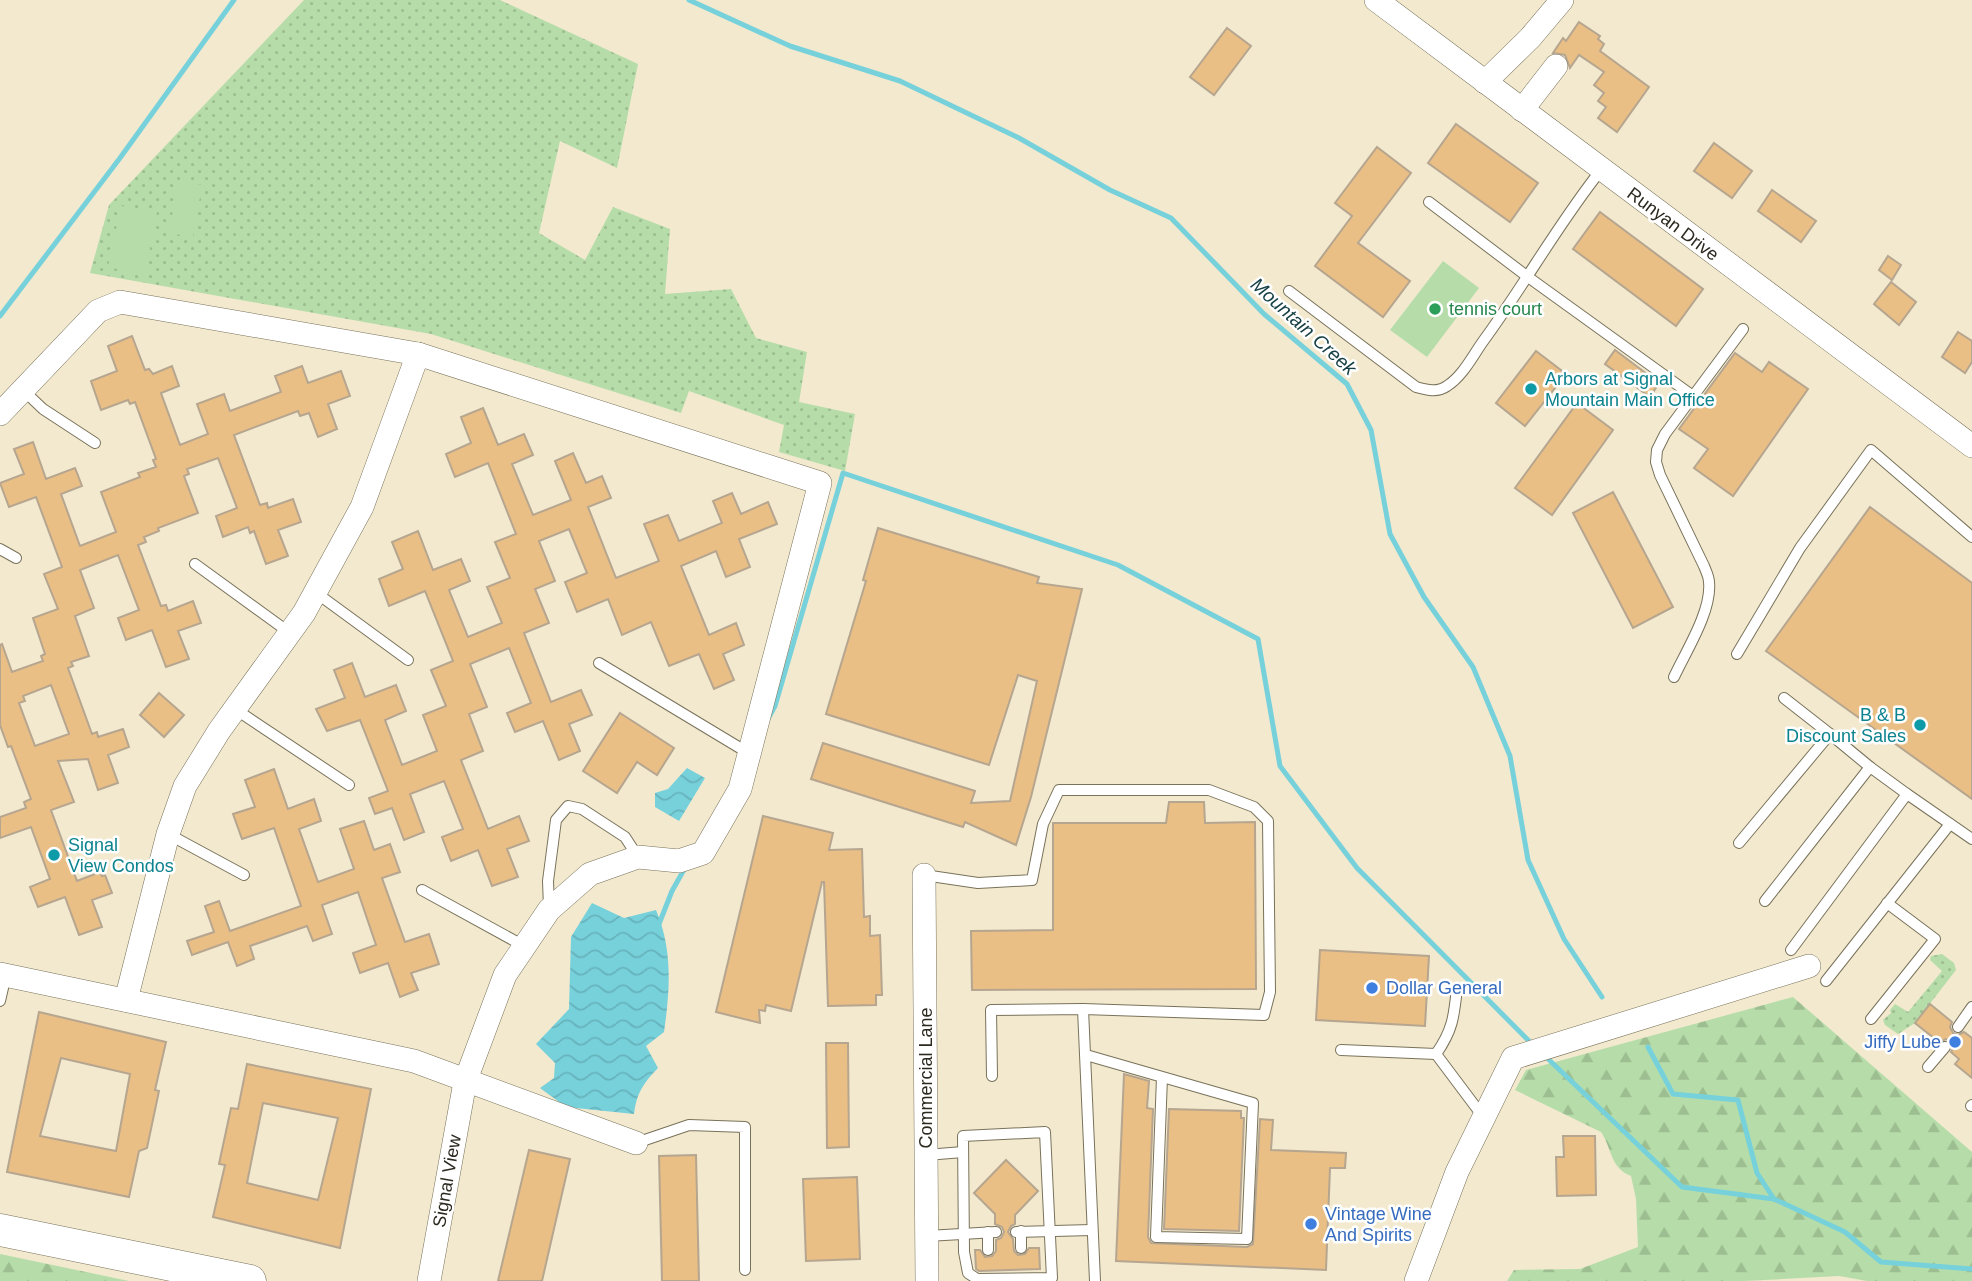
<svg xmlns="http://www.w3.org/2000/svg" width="1972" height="1281" font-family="Helvetica,sans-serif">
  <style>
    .green { fill: url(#green-dots) }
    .forest { fill: url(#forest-firs) }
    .pitch { fill: #b6dda9 }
    .water { fill: url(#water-waves) }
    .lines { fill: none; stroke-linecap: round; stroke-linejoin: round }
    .stream { stroke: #77d1db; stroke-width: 5 }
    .building { fill: #e9bf86; stroke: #b6a58f; stroke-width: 2; fill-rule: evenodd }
    .service-casing { stroke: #79725a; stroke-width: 12 }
    .minor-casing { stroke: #79725a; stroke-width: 24 }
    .secondary-casing { stroke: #79725a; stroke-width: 33 }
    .service { stroke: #fff; stroke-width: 10 }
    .minor { stroke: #fff; stroke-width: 23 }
    .secondary { stroke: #fff; stroke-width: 32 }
    .leisure-dot { fill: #2e9e5b; stroke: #fff; stroke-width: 2.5 }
    .culture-dot { fill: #0f9aa8; stroke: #fff; stroke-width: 2.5 }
    .shop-dot { fill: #3f7fe0; stroke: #fff; stroke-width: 2.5 }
    .labels { text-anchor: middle; stroke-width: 5; stroke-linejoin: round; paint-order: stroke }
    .street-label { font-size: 18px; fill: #2c291f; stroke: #fff }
    .leisure-label { font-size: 18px; fill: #27864d; stroke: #fff; text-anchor: start }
    .culture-label { font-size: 18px; fill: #0d838f; stroke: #fff; text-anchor: start }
    .shop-label { font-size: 18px; fill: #366cbe; stroke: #fff; text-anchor: start }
    .water-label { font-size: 19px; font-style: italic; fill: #174146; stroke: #fff }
  </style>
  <defs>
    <pattern id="green-dots" width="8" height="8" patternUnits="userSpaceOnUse" patternTransform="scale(1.75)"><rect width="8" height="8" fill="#b6dda9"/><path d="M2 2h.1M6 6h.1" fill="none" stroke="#9dbe91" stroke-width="1.8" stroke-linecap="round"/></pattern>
    <pattern id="forest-firs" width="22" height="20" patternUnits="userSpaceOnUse" patternTransform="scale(1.75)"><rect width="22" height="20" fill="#b6dda9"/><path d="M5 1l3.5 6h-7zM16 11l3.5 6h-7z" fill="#9dbe91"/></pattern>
    <pattern id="water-waves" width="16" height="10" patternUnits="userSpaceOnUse" patternTransform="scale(1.75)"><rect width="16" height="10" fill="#77d1db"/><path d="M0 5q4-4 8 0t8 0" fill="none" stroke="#67b3bc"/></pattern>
  </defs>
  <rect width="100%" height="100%" fill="#f2e9cf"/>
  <g class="green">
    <polygon points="304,0 500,0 638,64 617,168 560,141 539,233 585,260 613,207 670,229 665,294 731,289 756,338 807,352 799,402 855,414 845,471 779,452 784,425 689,391 681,413 431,334 90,273 109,205"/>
    <polygon points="1942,954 1954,963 1956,970 1915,1023 1898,1034 1885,1025 1883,1020 1891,1013 1890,1010 1895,1004 1908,1012 1942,971 1930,960 1931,956"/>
  </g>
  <g class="forest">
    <path d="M 1793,997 L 1972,1152 L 1972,1281 L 1867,1281 L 1839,1276 L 1745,1281 L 1507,1281 L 1514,1270 L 1580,1269 L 1638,1247 L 1636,1199 L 1631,1176 C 1610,1168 1612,1148 1601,1132 L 1515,1090 L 1526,1070 Z"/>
    <polygon points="0,1254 129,1281 0,1281"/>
  </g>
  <g class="pitch">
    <polygon points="178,181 202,185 193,237 169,233"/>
    <polygon points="121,206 157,212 145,275 108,267"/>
    <polygon points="1443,261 1479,288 1427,357 1390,330"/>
  </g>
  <g class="water">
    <polygon points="687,768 705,778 679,821 655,807 655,793 668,789"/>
    <path d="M 592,903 L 624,918 L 656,910 C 673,950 670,990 664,1032 L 646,1046 L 658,1068 C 644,1082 636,1094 634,1114 L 566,1107 L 540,1088 L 554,1078 L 555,1063 L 536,1044 L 569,1009 L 571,937 Z"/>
  </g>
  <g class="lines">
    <g class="stream">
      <polyline points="689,0 790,46 900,81 1019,138 1110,190 1171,218 1264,314 1347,384 1371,430 1390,534 1424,597 1473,667 1510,756 1528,860 1564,939 1602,997"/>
      <polyline points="0,316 120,158 234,0"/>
      <polyline points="769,717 775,706 843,473 1118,565 1258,639 1280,766 1357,868 1532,1044"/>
      <polyline points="659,924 672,891 686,866"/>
      <polyline points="1648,1047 1673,1094 1738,1100 1757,1173 1774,1199"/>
      <polyline points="1544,1055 1682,1187 1774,1199 1845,1232 1881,1262 1972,1269"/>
    </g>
  </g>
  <g class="building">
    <polygon points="1579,22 1600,36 1598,39 1604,44 1600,51 1649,87 1617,132 1598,118 1606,107 1598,101 1604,93 1594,85 1604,72 1579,55 1570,68 1565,55 1553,53 1563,38 1566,41"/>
    <polygon points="1227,28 1251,46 1214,95 1190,77"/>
    <polygon points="1456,124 1538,183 1510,222 1428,163"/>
    <polygon points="1714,143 1752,171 1732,198 1694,171"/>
    <polygon points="1377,147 1411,173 1358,243 1410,281 1383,317 1315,266 1352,216 1335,203"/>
    <polygon points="1772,190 1816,221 1801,242 1758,211"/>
    <polygon points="1600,212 1703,289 1676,326 1573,249"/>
    <polygon points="1888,256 1901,265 1892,280 1879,270"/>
    <polygon points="1891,282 1916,302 1899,325 1874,304"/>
    <polygon points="1958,332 1972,341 1972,362 1965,373 1942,357"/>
    <path d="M 132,336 L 145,370 L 149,369 L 153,374 L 172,366 L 179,386 L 161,393 L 180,445 L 208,434 L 197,404 L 224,394 L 230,411 L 281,392 L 275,376 L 302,366 L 308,383 L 341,371 L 350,396 L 328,404 L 337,429 L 318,437 L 309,413 L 300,416 L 298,411 L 234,435 L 260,505 L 267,503 L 268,508 L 293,499 L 301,522 L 278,530 L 288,556 L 266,564 L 254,531 L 250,533 L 248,527 L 223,537 L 216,516 L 237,508 L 218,458 L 187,469 L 189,474 L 184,476 L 198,513 L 158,528 L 159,531 L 144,537 L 146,542 L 138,545 L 161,606 L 166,605 L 168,611 L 193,601 L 201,623 L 178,631 L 189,659 L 166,667 L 152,630 L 126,640 L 118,618 L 139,610 L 118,555 L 80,570 L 94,608 L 75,616 L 89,656 L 71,662 L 73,666 L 68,668 L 92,734 L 97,732 L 98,737 L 123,729 L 129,747 L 108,755 L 118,783 L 98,790 L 88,759 L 58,761 L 74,802 L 51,810 L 77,881 L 100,872 L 102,876 L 105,875 L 112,893 L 92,900 L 102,927 L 79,935 L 65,897 L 38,907 L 30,887 L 50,879 L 31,827 L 0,838 L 0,817 L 26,808 L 24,802 L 31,799 L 11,746 L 8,747 L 0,725 L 0,645 L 2,644 L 12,672 L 43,661 L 41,656 L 45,654 L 33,618 L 58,609 L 44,574 L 62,567 L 36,497 L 9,507 L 0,483 L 24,474 L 14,449 L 33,442 L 46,479 L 75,468 L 82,486 L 61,494 L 80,546 L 116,532 L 101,492 L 140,477 L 138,473 L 156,467 L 153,460 L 156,459 L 135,402 L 130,404 L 128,400 L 101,410 L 91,381 L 117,371 L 108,346 ZM 51,685 L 69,734 L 35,746 L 19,703 L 25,701 L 23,696 Z"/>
    <polygon points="1615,350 1659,383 1650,397 1605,364"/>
    <polygon points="1536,351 1566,374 1525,426 1496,403"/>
    <polygon points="1735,353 1762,372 1769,362 1808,389 1733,496 1694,468 1708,449 1679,429"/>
    <polygon points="1577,403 1613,430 1552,515 1515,488"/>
    <polygon points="483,408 498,445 524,434 533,455 512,464 533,515 571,500 555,461 573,453 586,483 602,476 611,498 588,507 616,578 659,561 644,524 668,515 679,541 722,523 713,501 732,493 741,514 768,502 777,524 739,539 750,567 726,577 716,551 681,566 709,635 736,623 744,645 723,654 734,680 714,689 699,654 669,666 651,622 622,635 608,599 577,612 565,582 587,573 569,529 539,541 555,581 535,589 549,623 524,633 551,702 581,690 592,715 569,724 580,751 559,760 543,721 515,732 507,713 531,703 509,648 470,664 487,707 469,714 483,751 461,760 488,829 519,816 529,841 507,849 518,877 492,886 478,850 451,861 442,837 463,829 444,781 410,794 424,832 404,840 392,808 375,814 369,798 388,791 360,720 327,731 316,709 345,698 334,670 352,663 365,697 396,685 406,711 385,720 402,765 437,751 423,715 446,706 431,670 453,661 425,591 389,606 379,579 403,569 392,542 418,531 433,570 461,559 470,581 449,590 468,637 502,623 487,587 510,578 495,542 516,534 488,463 455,477 446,454 471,443 461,417"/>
    <polygon points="1613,492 1673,607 1633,628 1573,513"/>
    <polygon points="1870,507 1972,583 1972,799 1766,651"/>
    <polygon points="878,528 1039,577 1037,583 1082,589 1031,797 1016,845 965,822 963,827 811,779 823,743 975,791 971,803 1010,801 1037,681 1018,675 989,765 826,714 866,581 863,580"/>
    <polygon points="159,693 184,715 164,737 140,715"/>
    <polygon points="620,713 674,748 657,775 637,762 617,793 583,771"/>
    <polygon points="274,769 288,809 314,799 321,821 299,829 318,882 354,869 340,829 364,821 374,850 390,844 400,872 382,878 405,942 429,934 439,964 411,973 418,990 400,997 388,963 360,973 353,953 376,945 358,892 322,905 332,934 313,941 307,926 250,946 254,959 237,966 228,942 192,955 187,941 214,932 205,906 219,901 230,931 301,906 274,828 242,839 233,814 255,807 245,780"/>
    <polygon points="1169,802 1204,802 1205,823 1255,822 1256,989 972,990 971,931 1053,930 1053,823 1166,823"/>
    <polygon points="763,816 833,833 829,850 862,849 864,917 870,916 870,936 880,935 882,995 876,995 876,1005 828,1006 824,882 822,882 791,1011 766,1005 765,1011 759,1010 760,1023 716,1012"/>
    <polygon points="1320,950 1429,956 1425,1026 1316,1020"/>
    <polygon points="1930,1004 1952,1022 1950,1027 1953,1033 1958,1035 1964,1032 1972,1038 1972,1078 1955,1064 1959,1059 1951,1052 1953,1048 1951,1042 1946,1039 1939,1042 1915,1023"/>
    <path d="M 39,1012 L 166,1042 L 155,1090 L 159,1091 L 147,1148 L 139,1151 L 129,1197 L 7,1172 ZM 61,1058 L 130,1074 L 116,1151 L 40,1136 Z"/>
    <polygon points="826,1043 848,1043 849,1147 827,1148"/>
    <path d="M 247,1064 L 371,1089 L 340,1248 L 213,1217 L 225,1165 L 219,1164 L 231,1108 L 238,1109 ZM 263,1103 L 338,1118 L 318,1200 L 247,1183 Z"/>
    <polygon points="1124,1074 1149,1081 1147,1108 1153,1109 1148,1237 1151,1243 1247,1247 1253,1244 1260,1119 1273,1120 1271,1150 1346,1153 1345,1168 1330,1168 1326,1270 1116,1261"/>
    <polygon points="1169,1109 1241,1111 1241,1118 1244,1118 1239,1231 1164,1229"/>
    <polygon points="1563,1136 1595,1136 1596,1195 1557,1196 1556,1157 1564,1157"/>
    <polygon points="529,1150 570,1159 542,1281 498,1281"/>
    <polygon points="696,1155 699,1281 662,1281 659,1156"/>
    <polygon points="1006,1160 1038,1191 1015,1215 1015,1224 1011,1226 1008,1232 1013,1239 1014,1251 1018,1255 1025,1254 1029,1248 1039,1248 1040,1269 979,1271 976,1269 975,1250 980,1250 985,1257 992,1256 996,1251 996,1240 1001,1238 1004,1232 1002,1227 995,1224 995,1214 974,1193"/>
    <polygon points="857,1177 860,1259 806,1261 803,1179"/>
  </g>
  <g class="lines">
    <g class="service-casing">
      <g id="service">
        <polyline points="1429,202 1528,277 1693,396"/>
        <path d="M 1289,291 L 1416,387 C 1427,390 1437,393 1447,386 C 1463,376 1473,355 1484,340 C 1525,284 1558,224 1601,170"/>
        <polyline points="22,389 43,409 95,443"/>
        <polyline points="0,549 16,558"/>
        <polyline points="195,564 290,633"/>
        <polyline points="315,592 408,660"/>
        <polyline points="1737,654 1800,548 1871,450 1972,537"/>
        <polyline points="599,663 750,754"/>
        <path d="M 1674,677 C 1686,651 1712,611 1709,582 C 1709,577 1706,571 1704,566 L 1660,475 L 1656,462 L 1657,450 L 1665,434 L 1743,329"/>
        <polyline points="1784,698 1830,734"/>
        <polyline points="235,709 349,785"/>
        <polyline points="168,834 244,875"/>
        <polyline points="1739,843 1830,734 1870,767"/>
        <polyline points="924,875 978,883 1032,880 1043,824 1059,790 1209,790 1254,807 1268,821 1270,992 1264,1015 1083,1009"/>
        <polyline points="422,890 524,946"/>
        <polyline points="1765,901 1870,767 1907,794"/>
        <polyline points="549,907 548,881 556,820 568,806 582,809 625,837 638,857"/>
        <polyline points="1791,950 1907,794 1972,839"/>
        <polyline points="1826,981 1950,824"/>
        <path d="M 1457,988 C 1454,1016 1453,1030 1436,1054 L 1484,1118"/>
        <polyline points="0,1001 6,975"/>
        <polyline points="1871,1019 1935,939 1887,903"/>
        <polyline points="1958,1027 1972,1007"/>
        <polyline points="1341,1050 1436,1054"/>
        <polyline points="1086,1055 1253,1103 1247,1239 1156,1237 1162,1077"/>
        <polyline points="1928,1067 1945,1047"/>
        <polyline points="992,1076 991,1010 1083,1009 1095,1281"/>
        <polyline points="1971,1106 1972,1105"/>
        <polygon points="1045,1132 1052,1278 977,1279 968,1273 964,1252 963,1136"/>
        <polyline points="636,1143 689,1125 745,1127 745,1270"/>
        <polyline points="926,1155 963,1152"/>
        <polyline points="1021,1231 1021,1248"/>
        <polyline points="1016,1232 1092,1230"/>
        <polyline points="927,1236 996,1232"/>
        <polyline points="988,1250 988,1232"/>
      </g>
    </g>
    <g class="minor-casing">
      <g id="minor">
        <polyline points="1376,0 1972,446"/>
        <polyline points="1485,82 1530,38 1562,0"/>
        <polyline points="1522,110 1556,66"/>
        <polyline points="0,414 98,311 120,302 418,354 820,483 740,789 703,853 679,861 638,857 590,874 549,910 505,975 465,1082 429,1281"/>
        <polyline points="924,875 927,1281"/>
        <polyline points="0,974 414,1061 636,1143"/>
        <polyline points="126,1000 168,834 185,786 219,731 304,613 362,507 418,354"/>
        <polyline points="1416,1281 1457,1172 1513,1058 1809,966"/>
      </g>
    </g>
    <g class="secondary-casing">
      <polyline id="secondary" points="0,1230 250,1281"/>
    </g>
    <use href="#service" class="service"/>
    <use href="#minor" class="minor"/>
    <use href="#secondary" class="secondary"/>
  </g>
  <circle class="leisure-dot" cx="1435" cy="309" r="7"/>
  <g class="culture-dot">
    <circle cx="1531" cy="389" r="7"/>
    <circle cx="1920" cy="725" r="7"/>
    <circle cx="54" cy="855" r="7"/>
  </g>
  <g class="shop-dot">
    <circle cx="1372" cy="988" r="7"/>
    <circle cx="1955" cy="1042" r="7"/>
    <circle cx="1311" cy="1224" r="7"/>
  </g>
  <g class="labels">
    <g class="street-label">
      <text transform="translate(1673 224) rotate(37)" y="6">Runyan Drive</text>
      <text transform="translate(926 1078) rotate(-90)" y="6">Commercial Lane</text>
      <text transform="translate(447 1181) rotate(-80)" y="6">Signal View</text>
    </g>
    <g class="leisure-label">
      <text x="1449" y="315">tennis court</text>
    </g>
    <g class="culture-label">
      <text x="1545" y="385">Arbors at Signal<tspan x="1545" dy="21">Mountain Main Office</tspan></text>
      <text x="1906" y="721" text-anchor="end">B &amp; B<tspan x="1906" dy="21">Discount Sales</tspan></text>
      <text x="68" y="851">Signal<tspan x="68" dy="21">View Condos</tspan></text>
    </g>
    <g class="shop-label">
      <text x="1386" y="994">Dollar General</text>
      <text x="1941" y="1048" text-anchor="end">Jiffy Lube</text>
      <text x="1325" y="1220">Vintage Wine<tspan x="1325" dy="21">And Spirits</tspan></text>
    </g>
    <g class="water-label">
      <text transform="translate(1304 326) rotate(42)" y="7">Mountain Creek</text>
    </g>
  </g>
</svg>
